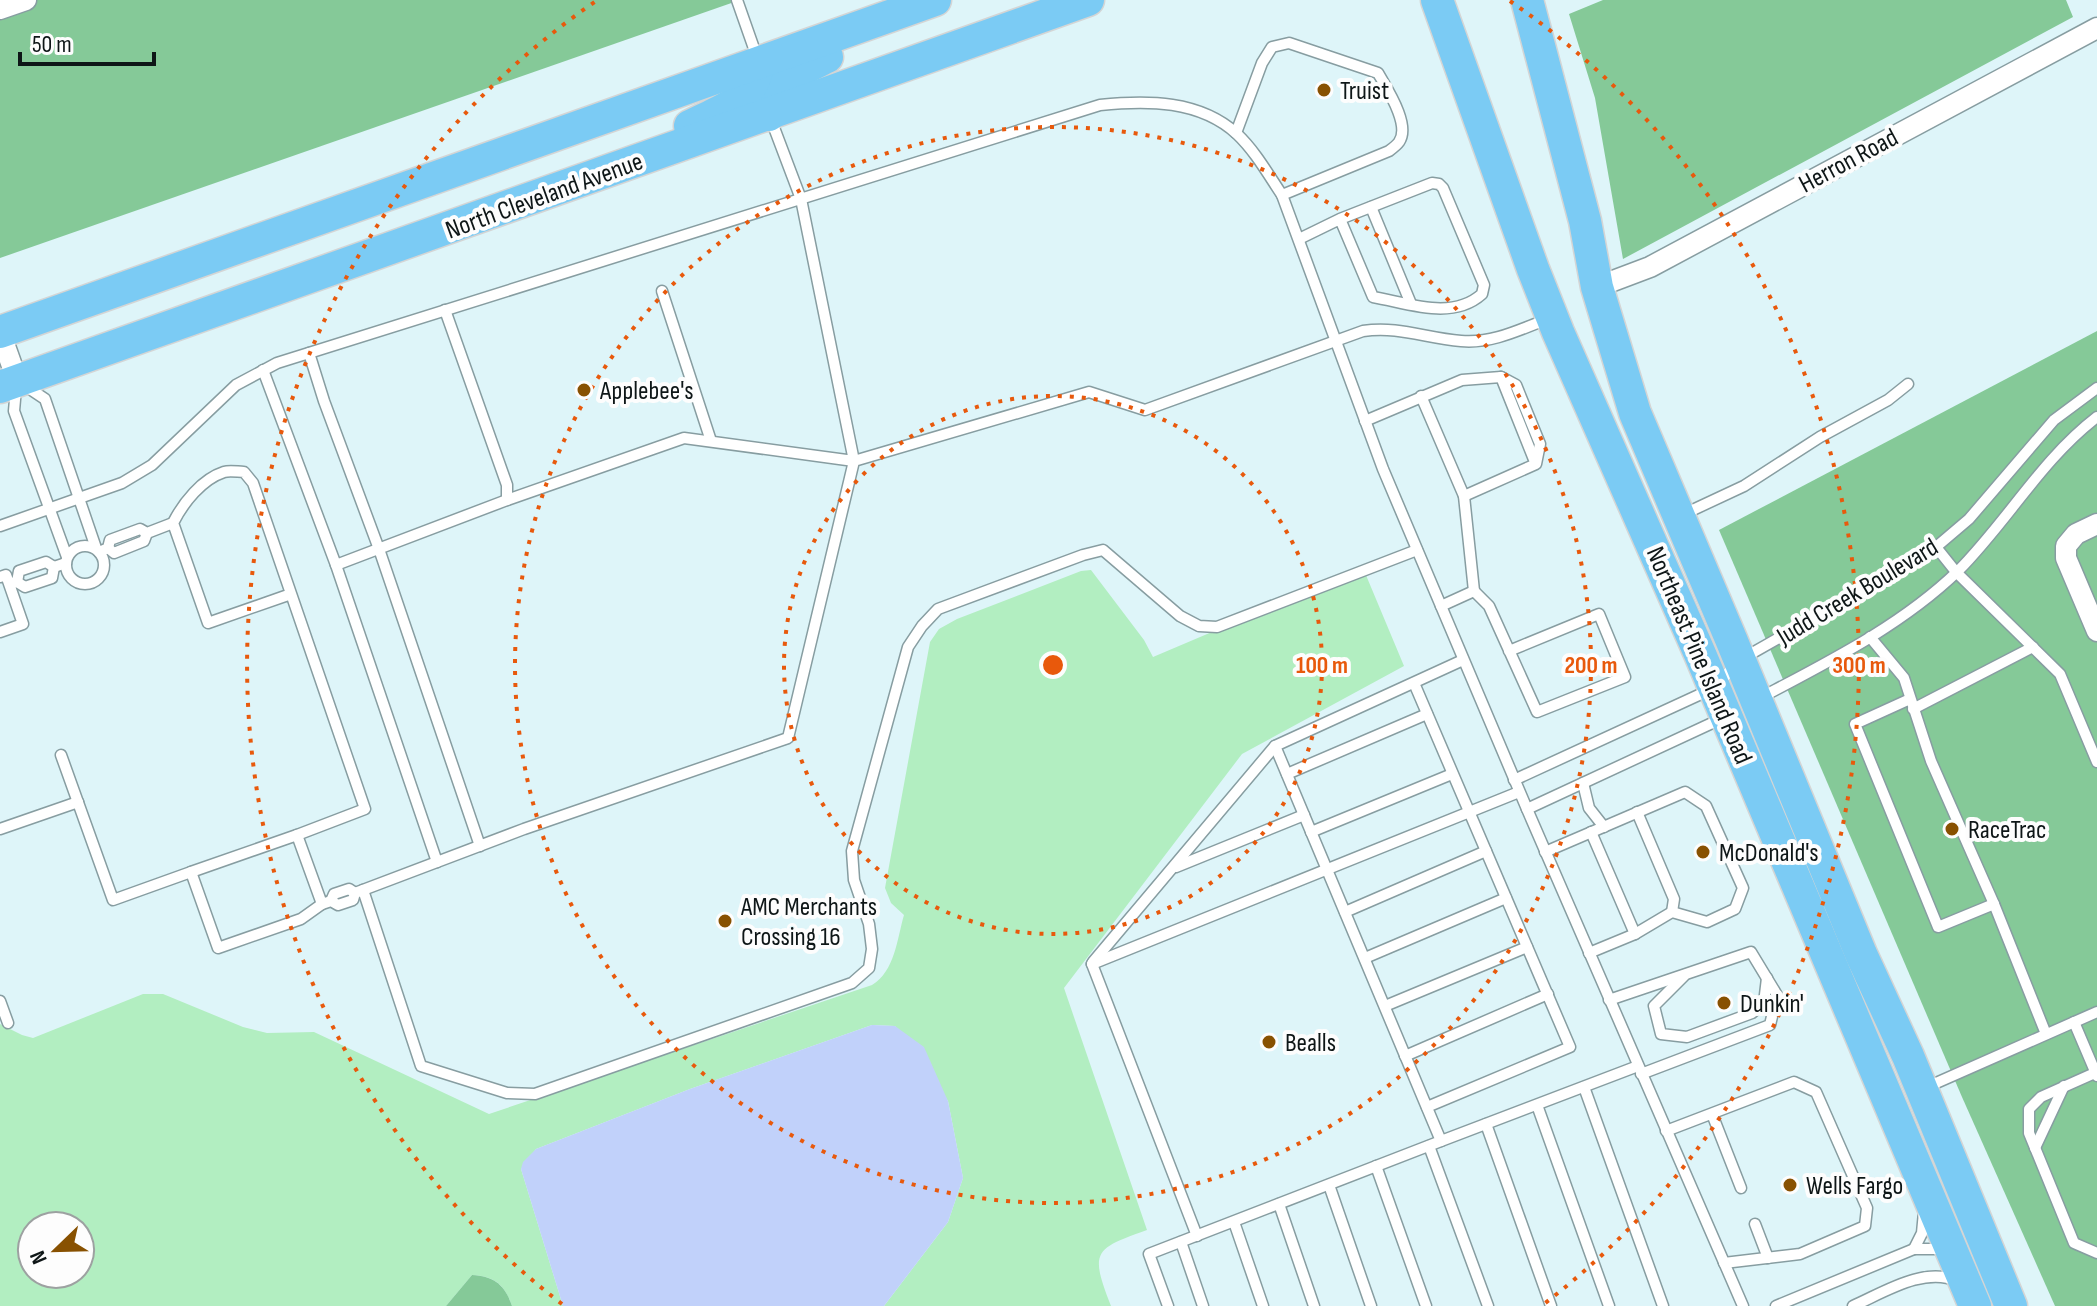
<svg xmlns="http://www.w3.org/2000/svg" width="2097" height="1306" font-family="'Sofia Sans Condensed',sans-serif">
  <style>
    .green { fill: #b2eec1; fill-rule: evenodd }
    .forest { fill: #85c998 }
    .water { fill: #c1d1fa }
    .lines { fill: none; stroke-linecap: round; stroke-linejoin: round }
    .lane-casing { stroke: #879da1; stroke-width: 13 }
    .street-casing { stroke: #879da1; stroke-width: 23 }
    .primary-casing { stroke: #d4d5d5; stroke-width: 35 }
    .lane { stroke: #fff; stroke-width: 10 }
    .street { stroke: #fff; stroke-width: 20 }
    .primary { stroke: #7bcbf4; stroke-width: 32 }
    .ring { fill: none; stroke: #e8590c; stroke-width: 4; stroke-dasharray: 4 8 }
    .poi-dot { fill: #885101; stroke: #fdfdfd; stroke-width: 3 }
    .labels { text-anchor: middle; stroke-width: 8; stroke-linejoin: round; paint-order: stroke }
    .poi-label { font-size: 26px; fill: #0e1617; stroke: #fdfdfd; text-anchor: start }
    .street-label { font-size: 26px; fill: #0e1617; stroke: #fdfdfd }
    .centre { fill: #e8590c; stroke: #fdfdfd; stroke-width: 4 }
    .ring-label { font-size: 24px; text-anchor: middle; font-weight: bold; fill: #e8590c; stroke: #fdfdfd; stroke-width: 8; stroke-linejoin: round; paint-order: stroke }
  </style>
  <rect width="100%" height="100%" fill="#def5f9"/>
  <path class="green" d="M 1363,568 L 1404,666 L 1242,754 L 1064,988 L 1147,1230 C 1093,1249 1090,1252 1111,1306 L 884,1306 L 948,1222 L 963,1178 L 948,1101 L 895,1026 L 872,1025 L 690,1089 L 536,1149 L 521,1169 L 563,1306 L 512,1306 C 505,1285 495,1276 472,1275 L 446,1306 L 0,1306 L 0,1024 L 22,1035 L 33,1038 L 143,994 L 163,994 L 243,1027 L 267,1033 L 314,1032 L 489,1114 L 872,985 C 895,971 897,939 904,915 L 891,903 L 885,888 L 930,642 L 939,629 L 957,619 L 1081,571 L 1091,570 L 1144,640 L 1153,657 ZM 32,1226 L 80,1226 L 80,1274 L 32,1274 Z"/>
  <g class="forest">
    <polygon points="10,0 740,0 0,258 0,3"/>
    <polygon points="1603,0 2066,0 2073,17 1623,259 1595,98 1569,14"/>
    <polygon points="2097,331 2097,1306 2055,1306 1962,1097 1719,530"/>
    <path d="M 472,1275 C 494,1276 505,1285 512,1306 L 446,1306 Z"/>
  </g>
  <polygon class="water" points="872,1025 895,1026 924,1047 948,1101 963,1178 948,1222 884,1306 563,1306 521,1169 523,1162 536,1149 690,1089"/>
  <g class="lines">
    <g class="lane-casing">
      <g id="lane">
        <polyline points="737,0 757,57"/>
        <path d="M 1236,133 L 1262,63 L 1272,47 L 1289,43 L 1378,73 C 1387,89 1411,125 1399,142 C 1397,145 1393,148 1389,151 L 1282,195"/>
        <polyline points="1371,207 1411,304"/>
        <path d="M 1299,239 L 1340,219 L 1373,297 C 1408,303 1452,321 1482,294 L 1484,285 L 1443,188 L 1439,184 L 1432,183 L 1340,219"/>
        <polyline points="662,291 711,441"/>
        <polyline points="445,310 507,485 507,500"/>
        <polyline points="309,353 324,401 379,549 480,846"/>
        <polyline points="263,370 336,565 437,862"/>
        <polyline points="1501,377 1535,462"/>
        <polyline points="24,385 45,399 96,548"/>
        <polyline points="16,388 14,411 67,557"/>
        <polyline points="1421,396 1464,496 1474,591"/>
        <polyline points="1365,421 1462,380 1501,377 1516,385 1540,444 1536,464 1464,496"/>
        <polyline points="1682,515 1744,486 1820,437 1888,400 1908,384"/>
        <path d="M 0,526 L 122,483 L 152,465 L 236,385 L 277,363 L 1100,105 C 1147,100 1200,100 1237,134 C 1255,151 1268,174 1282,195 L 1383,469 L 1527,809 L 1743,1306"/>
        <circle cx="85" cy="565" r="19"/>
        <polyline points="1936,547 1956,572 2060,674 2097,762"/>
        <polyline points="108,548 114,553 144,541 147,533"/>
        <polyline points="99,552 108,548 110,540 140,529 147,533 173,523"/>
        <polyline points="336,565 507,500 684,438 854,461 801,199 770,117"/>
        <polyline points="0,577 6,575 23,624 0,632"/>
        <polyline points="17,582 19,571 46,562 54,567 66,563"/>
        <polyline points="12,583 17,582 25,587 52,578 54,567"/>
        <path d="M 291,594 L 208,623 L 173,523 C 183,503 202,479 224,472 C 230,470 238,472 244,472 L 253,483 L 365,809 L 297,835"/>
        <polyline points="1441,606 1474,591 1489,606 1537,712 1625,677 1599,614 1509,651"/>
        <polyline points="1870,637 1904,678 1931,761 1994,904 2046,1034"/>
        <polyline points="1414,683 1570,1047 1427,1107"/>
        <path d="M 1758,699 C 1828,662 1901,626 1958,571 C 2007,522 2041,460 2097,417"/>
        <polyline points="1910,699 1855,724 1938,927 1994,904"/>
        <polyline points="1913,709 2033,647"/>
        <polyline points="61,755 113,900 191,872 218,948 301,919 322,904"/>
        <polyline points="1287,774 1427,714"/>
        <polyline points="1514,780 1714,688 1740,660 1929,553 1969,519 2054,420 2097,388"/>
        <polyline points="1583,783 1589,808 1604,827"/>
        <polyline points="1527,809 1723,718"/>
        <polyline points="1637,812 1674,899 1672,912"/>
        <polyline points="0,829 78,802"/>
        <polyline points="1311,832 1452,774"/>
        <polyline points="1591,832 1635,934"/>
        <polyline points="1545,852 1685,792 1706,806 1743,888 1735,909 1707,922 1672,912 1635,934 1589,953"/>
        <polyline points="1176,867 1304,815"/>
        <path d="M 191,872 L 297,835 L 322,904 L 331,901 L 338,905 L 353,900 L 355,893 L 524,829 L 788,738 L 854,461 L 1089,392 L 1145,410 L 1363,331 C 1399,326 1425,338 1461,341 C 1492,344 1521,329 1550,318"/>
        <polyline points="363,890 421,1066 507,1093 535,1094 852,983 869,968 872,949 869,924 854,880 852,851 908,647 922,626 938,609 1083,555 1103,550 1180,616 1199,626 1217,627 1417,550"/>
        <polyline points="331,901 334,894 349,889 355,893"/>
        <polyline points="1345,912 1486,851"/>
        <polyline points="1365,958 1506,898"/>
        <polyline points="1093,962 1275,746"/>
        <polyline points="1092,964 1519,792"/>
        <polyline points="1092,964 1197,1236"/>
        <polyline points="1684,976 1654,1006 1661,1034 1687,1037 1752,1013 1764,1003 1767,978"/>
        <polyline points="1609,1000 1751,952 1777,995 1770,1025 1641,1074"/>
        <polyline points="0,1001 8,1023"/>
        <polyline points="1385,1006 1527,947"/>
        <polyline points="2074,1022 2097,1076"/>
        <polyline points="1405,1056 1548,994"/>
        <polyline points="2097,1072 2041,1097 2029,1109 2029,1133 2074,1243 2097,1253"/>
        <polyline points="1584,1087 1663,1306"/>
        <polyline points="1927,1087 2097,1012"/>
        <polyline points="1537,1105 1609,1306"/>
        <polyline points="1712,1114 1741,1188"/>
        <polyline points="1486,1124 1551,1306"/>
        <polyline points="1666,1131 1794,1082 1816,1092 1867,1208 1865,1226 1800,1254 1724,1263"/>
        <polyline points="1441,1141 1638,1066"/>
        <polyline points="1429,1146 1488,1306"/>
        <polyline points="2035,1148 2064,1086"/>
        <polyline points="1376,1166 1426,1306"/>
        <polyline points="1329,1185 1371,1306"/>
        <polyline points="1279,1204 1314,1306"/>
        <polyline points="1234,1222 1263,1306"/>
        <polyline points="1755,1224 1768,1258"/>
        <polyline points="1181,1242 1203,1306"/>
        <polyline points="1914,1249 1922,1233 1924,1212"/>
        <polyline points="1168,1306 1149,1254 1441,1141 1275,746 1463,660"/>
        <polyline points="1776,1306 1914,1249 1947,1249"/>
        <path d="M 1853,1306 C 1883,1293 1924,1266 1957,1281"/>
      </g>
    </g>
    <g class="street-casing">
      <g id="street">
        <polyline points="0,9 26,0"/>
        <polyline points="1597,287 1650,267 2097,28"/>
        <polyline points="0,332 17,380"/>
        <polyline points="2097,524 2076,534 2066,546 2066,558 2097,631"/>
      </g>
    </g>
    <g class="primary-casing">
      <g id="primary">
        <polyline points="1437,0 1533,269 1558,332 1700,654 1975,1306"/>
        <polyline points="1527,0 1585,221 1597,287 1635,413 1731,639 1861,954 1908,1056 2011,1306"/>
        <path d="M 769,115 C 769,82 801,70 827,57"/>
        <path d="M 690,126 C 724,108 751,105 759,63"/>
        <polyline points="0,332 935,0"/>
        <polyline points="0,387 1088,0"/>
      </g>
    </g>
    <use href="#lane" class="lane"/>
    <use href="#street" class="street"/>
    <use href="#primary" class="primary"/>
  </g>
  <g class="ring">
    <circle cx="1053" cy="665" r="269"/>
    <circle cx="1053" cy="665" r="538"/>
    <path d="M562 1304A806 806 0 0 1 596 1M1510 1A806 806 0 0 1 1544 1304"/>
  </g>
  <g class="poi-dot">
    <circle cx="1324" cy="90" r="8"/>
    <circle cx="584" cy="390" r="8"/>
    <circle cx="1952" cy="829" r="8"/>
    <circle cx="1703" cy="852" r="8"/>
    <circle cx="725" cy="921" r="8"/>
    <circle cx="1724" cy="1003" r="8"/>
    <circle cx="1269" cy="1042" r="8"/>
    <circle cx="1790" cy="1185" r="8"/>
  </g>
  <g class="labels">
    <g class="poi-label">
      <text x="1340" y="99">Truist</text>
      <text x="600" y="399">Applebee's</text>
      <text x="1968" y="838">RaceTrac</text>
      <text x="1719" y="861">McDonald's</text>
      <text x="741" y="915">AMC Merchants<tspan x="741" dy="30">Crossing 16</tspan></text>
      <text x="1740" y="1012">Dunkin'</text>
      <text x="1285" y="1051">Bealls</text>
      <text x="1806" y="1194">Wells Fargo</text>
    </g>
    <g class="street-label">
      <text transform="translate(1848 160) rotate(-28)" y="9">Herron Road</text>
      <text transform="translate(544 195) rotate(-20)" y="9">North Cleveland Avenue</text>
      <text transform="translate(1857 591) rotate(-31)" y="9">Judd Creek Boulevard</text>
      <text transform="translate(1700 655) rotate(67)" y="9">Northeast Pine Island Road</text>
    </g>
  </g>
  <circle cx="1053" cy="665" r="12" class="centre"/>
  <g class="ring-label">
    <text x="1322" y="673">100 m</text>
    <text x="1591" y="673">200 m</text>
    <text x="1859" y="673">300 m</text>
  </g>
  <g transform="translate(56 1250) rotate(247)"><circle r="38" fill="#fdfdfd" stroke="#9da1a1" stroke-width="2"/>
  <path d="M0-6L14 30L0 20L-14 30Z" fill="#885101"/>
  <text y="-12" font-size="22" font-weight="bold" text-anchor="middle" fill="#0e1617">N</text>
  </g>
  <path d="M20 52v12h134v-12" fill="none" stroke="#0e1617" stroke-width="4"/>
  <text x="32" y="52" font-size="24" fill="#0e1617" stroke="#fdfdfd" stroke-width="6" paint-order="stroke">50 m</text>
</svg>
